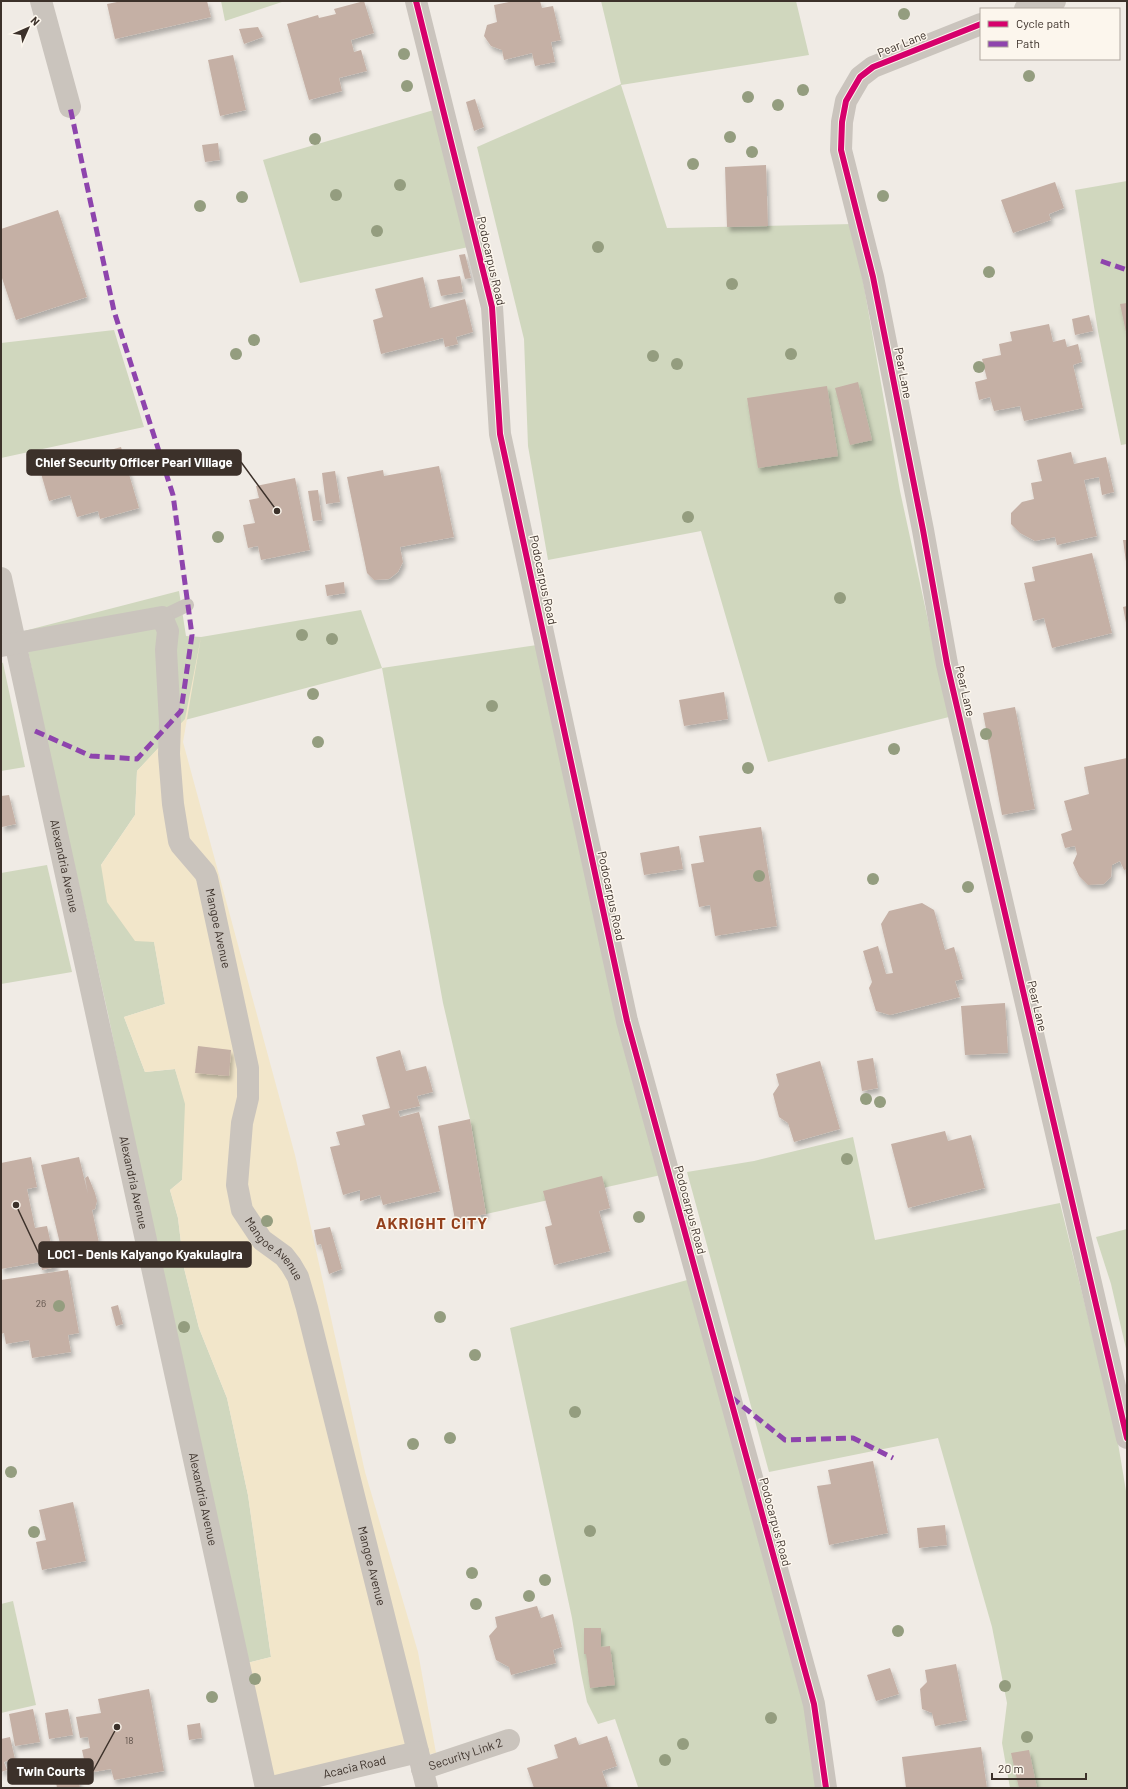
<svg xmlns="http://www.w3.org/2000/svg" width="1128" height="1789" font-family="Barlow,sans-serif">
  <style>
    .green { fill: #d0d7be }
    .sand { fill: #f2e6ca }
    .building { fill: #c5b0a5; filter: url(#shadow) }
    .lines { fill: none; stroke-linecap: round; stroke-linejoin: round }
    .service { stroke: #cac4bd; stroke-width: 14 }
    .minor { stroke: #cac4bd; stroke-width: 22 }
    .quiet { stroke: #8e44ad; stroke-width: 5; stroke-dasharray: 10 5; stroke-linecap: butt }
    .cycleway-casing { stroke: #fcf6ed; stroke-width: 8 }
    .cycleway { stroke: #d6006c; stroke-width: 6 }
    .tree { fill: #949d7f }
    .labels { text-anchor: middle; stroke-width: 3; stroke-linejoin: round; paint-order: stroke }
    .number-label { font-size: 10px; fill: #5e5149 }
    .street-label { font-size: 12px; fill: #3c312a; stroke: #fcf6ed }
    .district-label { font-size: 16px; font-weight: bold; letter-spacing: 1px; fill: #933f1b; stroke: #fcf6ed }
    .leader { fill: none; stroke: #3c312a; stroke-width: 1.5 }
    .callout-dot { fill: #3c312a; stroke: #fcf6ed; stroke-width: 1.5 }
    .callout { fill: #3c312a; stroke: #3c312a; stroke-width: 1.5 }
    .callout-label { font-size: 13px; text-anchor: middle; font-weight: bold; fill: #fff }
  </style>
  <defs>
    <filter id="shadow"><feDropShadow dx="2.5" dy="4.5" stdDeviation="2" flood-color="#0004"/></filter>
  </defs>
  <rect width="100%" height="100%" fill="#f0ebe5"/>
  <g class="green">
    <polygon points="221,1 285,1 225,21"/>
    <polygon points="601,1 796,1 809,55 621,85 667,228 853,224 900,491 949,717 768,762 701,531 548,560 528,446 524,339 477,147 621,84"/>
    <polygon points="444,107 478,245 300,283 263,160"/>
    <polygon points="1127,181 1127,444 1121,445 1098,331 1075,190"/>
    <polygon points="114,330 144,427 1,458 1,343"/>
    <polygon points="179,591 186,636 201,637 361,610 382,668 537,645 661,1175 486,1214 470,1119 443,1003 382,668 185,720 137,771 135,815 101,865 154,941 165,1004 124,1017 145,1072 175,1069 188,1111 182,1180 170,1190 178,1218 184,1268 199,1328 227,1398 248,1495 271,1657 247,1663 146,1198 108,1014 47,743 24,631"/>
    <polygon points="1,662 3,663 25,767 1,771"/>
    <polygon points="47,865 72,972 1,984 1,873"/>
    <polygon points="853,1137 875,1240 1060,1203 1116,1431 1127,1497 1127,1788 1010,1788 1002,1743 1007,1703 992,1627 938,1438 769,1472 687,1172 754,1161"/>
    <polygon points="1127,1229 1127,1353 1111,1284 1096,1237"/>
    <polygon points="691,1279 805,1664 821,1788 635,1788 638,1787 615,1719 598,1724 587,1702 581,1673 572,1618 510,1328"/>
    <polygon points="13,1601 36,1705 1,1713 1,1604"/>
  </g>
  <polygon class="sand" points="201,637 183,742 295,1155 365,1472 418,1652 436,1753 273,1781 247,1663 271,1657 248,1495 227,1398 199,1328 184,1268 178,1218 170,1190 182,1180 185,1104 175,1069 145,1072 124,1017 165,1004 154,942 135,941 107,902 101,865 135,815 137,771 185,719"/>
  <g class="building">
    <polygon points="122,1 207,1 211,17 115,39 107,4"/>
    <polygon points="364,1 374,33 351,40 354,52 361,50 367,71 339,78 342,91 309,100 287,24 318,15 319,18 336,14 334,9"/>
    <polygon points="514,1 540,1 542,8 553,6 561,40 551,42 555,62 535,66 532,53 504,60 502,50 491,46 484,36 487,25 497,22 494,5"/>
    <polygon points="258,27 263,37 244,44 239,29"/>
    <polygon points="233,55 246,110 220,116 208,60"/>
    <polygon points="475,99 484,127 474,131 466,102"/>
    <polygon points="218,143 220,160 205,162 202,145"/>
    <polygon points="766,165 768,226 727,227 725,167"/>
    <polygon points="1055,182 1064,208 1049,214 1051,220 1013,233 1001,200"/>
    <polygon points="58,210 87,297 16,320 1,275 1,229"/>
    <polygon points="465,254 471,278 465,279 459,255"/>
    <polygon points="460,276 463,292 441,296 437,280"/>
    <polygon points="423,277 430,308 465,299 473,332 456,337 458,344 445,347 443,338 381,354 373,320 383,317 375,289"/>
    <polygon points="1127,303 1127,332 1126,332 1120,304"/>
    <polygon points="1089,315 1093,331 1075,335 1072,319"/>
    <polygon points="1049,324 1053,342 1065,339 1067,347 1078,344 1082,362 1073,365 1083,408 1024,421 1020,406 994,411 990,397 979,400 975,382 987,379 982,359 1001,355 999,344 1012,341 1010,332"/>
    <polygon points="858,382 872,440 850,445 835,388"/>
    <polygon points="827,386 838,456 758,468 747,398"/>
    <polygon points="121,447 139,508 100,519 98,511 77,517 70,495 49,501 40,470"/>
    <polygon points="1071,452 1074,464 1106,457 1114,492 1102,495 1099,477 1084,480 1097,536 1057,545 1055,537 1035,541 1020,533 1011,524 1011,513 1022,502 1034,499 1031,483 1042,481 1037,460"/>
    <polygon points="439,466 454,537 400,547 403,562 398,572 389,579 374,580 367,573 347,477 383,470 384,476"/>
    <polygon points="335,471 340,502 326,504 322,473"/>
    <polygon points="295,478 310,550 261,560 258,546 248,548 243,525 255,523 249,500 259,498 256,486"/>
    <polygon points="318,490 322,520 313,521 308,491"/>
    <polygon points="1123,540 1127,540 1127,562 1126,562"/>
    <polygon points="1092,553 1112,633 1052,648 1044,618 1033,621 1024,583 1035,581 1032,567"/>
    <polygon points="344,582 345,593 327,596 325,585"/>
    <polygon points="1127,606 1127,623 1126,623 1123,607"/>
    <polygon points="724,692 728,719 684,726 679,700"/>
    <polygon points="1015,707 1035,809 1002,815 983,713"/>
    <polygon points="1127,758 1127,869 1124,870 1120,861 1112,865 1111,877 1104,884 1088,885 1079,876 1073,863 1077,854 1075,846 1065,848 1061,834 1072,830 1064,801 1089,794 1084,767"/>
    <polygon points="9,795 16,824 2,827 1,796"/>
    <polygon points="761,827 777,926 715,936 710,905 699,907 691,864 704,862 699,836"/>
    <polygon points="679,846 683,869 644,875 640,853"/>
    <polygon points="922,903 934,910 945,950 954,947 963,979 955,981 960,997 890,1015 876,1011 869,988 872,982 863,951 878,946 886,974 893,973 881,924 889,911"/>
    <polygon points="1005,1003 1008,1053 965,1055 961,1006"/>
    <polygon points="198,1046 231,1050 229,1076 195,1073"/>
    <polygon points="400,1050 406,1071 426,1066 433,1092 417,1096 420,1106 398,1111 400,1117 419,1112 440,1191 383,1205 380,1195 360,1201 360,1190 343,1195 330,1147 340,1145 336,1132 365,1125 362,1115 390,1108 376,1057"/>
    <polygon points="873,1058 878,1088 862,1091 857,1061"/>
    <polygon points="820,1061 840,1129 794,1142 788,1123 779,1117 773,1094 779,1085 776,1074"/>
    <polygon points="470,1119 486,1214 455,1220 438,1126"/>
    <polygon points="945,1131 948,1141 971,1135 985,1188 908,1208 891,1144"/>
    <polygon points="31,1157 37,1187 27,1189 35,1228 47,1226 56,1267 42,1270 40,1262 1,1269 1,1163"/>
    <polygon points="79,1157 88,1194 85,1178 88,1176 95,1193 97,1201 95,1209 92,1210 101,1252 64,1260 41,1165"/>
    <polygon points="602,1176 610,1208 599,1211 610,1251 554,1265 545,1227 552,1225 543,1191"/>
    <polygon points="330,1227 342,1269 329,1274 321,1244 317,1245 314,1230"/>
    <polygon points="68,1270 79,1333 68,1335 71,1352 32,1358 29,1340 6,1344 4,1333 1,1334 1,1280"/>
    <polygon points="118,1305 123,1324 116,1326 111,1307"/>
    <polygon points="873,1461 888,1533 829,1545 817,1486 831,1484 828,1470"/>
    <polygon points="73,1502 86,1561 42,1570 36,1542 46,1540 39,1510"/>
    <polygon points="945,1525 947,1545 919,1548 917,1528"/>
    <polygon points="537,1606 541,1618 553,1614 562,1647 553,1650 556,1663 511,1675 509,1667 496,1660 489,1636 497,1627 495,1617"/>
    <polygon points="584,1628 601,1628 601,1647 610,1646 615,1685 590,1688 586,1654 584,1654"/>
    <polygon points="956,1664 967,1720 935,1726 932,1713 922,1709 920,1689 927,1682 925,1670"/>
    <polygon points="890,1668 899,1694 876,1701 867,1675"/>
    <polygon points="149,1689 164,1771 114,1780 111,1769 87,1773 82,1750 90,1748 88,1737 80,1738 76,1717 101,1713 98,1699"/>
    <polygon points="33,1709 40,1742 15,1746 9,1714"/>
    <polygon points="68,1709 73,1735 49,1739 45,1713"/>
    <polygon points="200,1723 202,1738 189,1740 187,1725"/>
    <polygon points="607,1736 617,1766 602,1771 608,1788 534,1788 527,1768 558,1758 554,1745 576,1737 579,1745"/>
    <polygon points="10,1737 15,1759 4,1762 7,1770 1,1772 1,1739"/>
    <polygon points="981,1747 987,1788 906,1788 902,1757"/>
    <polygon points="1029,1750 1037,1788 1019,1788 1011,1753"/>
    <polygon points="76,1766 80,1788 57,1788 54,1770"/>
  </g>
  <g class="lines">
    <polyline class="service" points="162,617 187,605"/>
    <g class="minor">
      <polyline points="41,1 70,107"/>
      <polyline points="416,1 492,307 500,434 627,1021 814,1704 826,1788"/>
      <polyline points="1025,9 1055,1"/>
      <polyline points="981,24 873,67 860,77 846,101 842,122 841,150 873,277 923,530 947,664 1127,1438"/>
      <path id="s1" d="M 1,578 L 266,1788"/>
      <path id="s2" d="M 1,646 L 162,617 L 168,631 L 166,650 L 170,723 L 169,754 L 173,804 L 179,841 L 181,845 L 205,873 L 207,878 L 248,1068 L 248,1098 L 242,1123 L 237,1185 L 242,1210 L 262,1240 L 284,1256 L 291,1265 L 298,1277 L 307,1308 L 427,1788"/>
      <path id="s3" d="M 422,1769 L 509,1740"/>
      <path id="s4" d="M 268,1788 L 418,1752"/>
    </g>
    <g class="quiet">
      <polyline points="1101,261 1127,270"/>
      <polyline points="35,731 91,756 137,759 181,711 192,635 173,495 114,311 70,107"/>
      <polyline points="731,1397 785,1440 853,1438 893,1458"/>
    </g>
    <g class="cycleway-casing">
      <g id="cycleway">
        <polyline points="416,1 492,307 500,434 627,1021 814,1704 826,1788"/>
        <polyline points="981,24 873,67 860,77 846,101 842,122 841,150 873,277 923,530 947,664 1127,1438"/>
      </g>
    </g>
    <use href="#cycleway" class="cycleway"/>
  </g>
  <g class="tree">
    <circle cx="904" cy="14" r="6"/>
    <circle cx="404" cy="54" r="6"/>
    <circle cx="1029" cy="76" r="6"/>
    <circle cx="407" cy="86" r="6"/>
    <circle cx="803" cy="90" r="6"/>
    <circle cx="748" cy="97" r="6"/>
    <circle cx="778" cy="105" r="6"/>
    <circle cx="730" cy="137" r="6"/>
    <circle cx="315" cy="139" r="6"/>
    <circle cx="752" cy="152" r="6"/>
    <circle cx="693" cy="164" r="6"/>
    <circle cx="400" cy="185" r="6"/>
    <circle cx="336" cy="195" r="6"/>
    <circle cx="883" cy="196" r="6"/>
    <circle cx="242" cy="197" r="6"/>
    <circle cx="200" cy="206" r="6"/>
    <circle cx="377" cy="231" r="6"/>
    <circle cx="598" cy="247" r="6"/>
    <circle cx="989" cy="272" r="6"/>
    <circle cx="732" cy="284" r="6"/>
    <circle cx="254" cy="340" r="6"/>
    <circle cx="236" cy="354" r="6"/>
    <circle cx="791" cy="354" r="6"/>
    <circle cx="653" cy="356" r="6"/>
    <circle cx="677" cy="364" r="6"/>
    <circle cx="979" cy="367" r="6"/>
    <circle cx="688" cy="517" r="6"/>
    <circle cx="218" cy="537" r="6"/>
    <circle cx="840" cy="598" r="6"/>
    <circle cx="302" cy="635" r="6"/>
    <circle cx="332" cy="639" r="6"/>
    <circle cx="313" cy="694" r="6"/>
    <circle cx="492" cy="706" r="6"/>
    <circle cx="986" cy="734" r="6"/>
    <circle cx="318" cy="742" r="6"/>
    <circle cx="894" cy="749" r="6"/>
    <circle cx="748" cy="768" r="6"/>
    <circle cx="759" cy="876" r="6"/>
    <circle cx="873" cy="879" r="6"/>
    <circle cx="968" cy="887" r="6"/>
    <circle cx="866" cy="1099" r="6"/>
    <circle cx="880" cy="1102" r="6"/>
    <circle cx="847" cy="1159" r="6"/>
    <circle cx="639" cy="1217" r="6"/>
    <circle cx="267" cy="1221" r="6"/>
    <circle cx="59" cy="1306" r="6"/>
    <circle cx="440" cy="1317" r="6"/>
    <circle cx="184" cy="1327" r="6"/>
    <circle cx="475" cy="1355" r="6"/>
    <circle cx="575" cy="1412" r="6"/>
    <circle cx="450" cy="1438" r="6"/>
    <circle cx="413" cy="1444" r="6"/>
    <circle cx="11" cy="1472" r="6"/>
    <circle cx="590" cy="1531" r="6"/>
    <circle cx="34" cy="1532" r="6"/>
    <circle cx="472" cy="1573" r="6"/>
    <circle cx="545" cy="1580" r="6"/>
    <circle cx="529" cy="1596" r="6"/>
    <circle cx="476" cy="1604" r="6"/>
    <circle cx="898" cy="1631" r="6"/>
    <circle cx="255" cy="1679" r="6"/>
    <circle cx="1005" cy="1686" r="6"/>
    <circle cx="212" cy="1697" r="6"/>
    <circle cx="771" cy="1718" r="6"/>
    <circle cx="1027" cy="1737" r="6"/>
    <circle cx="683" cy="1744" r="6"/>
    <circle cx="665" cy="1760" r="6"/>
  </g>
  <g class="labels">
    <g class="number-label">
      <text x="41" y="1307">26</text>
      <text x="129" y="1744">18</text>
    </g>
    <g class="street-label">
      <text transform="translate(902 44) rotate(-22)" y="4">Pear Lane</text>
      <text transform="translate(491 261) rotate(77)" y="4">Podocarpus Road</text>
      <text transform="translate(903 373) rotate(79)" y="4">Pear Lane</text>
      <text transform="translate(543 580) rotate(78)" y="4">Podocarpus Road</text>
      <text transform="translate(965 691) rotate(77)" y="4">Pear Lane</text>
      <text dy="4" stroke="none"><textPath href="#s1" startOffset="295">Alexandria Avenue</textPath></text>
      <text transform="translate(611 896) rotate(78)" y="4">Podocarpus Road</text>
      <text dy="4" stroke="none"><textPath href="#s2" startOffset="488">Mangoe Avenue</textPath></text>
      <text transform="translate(1037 1006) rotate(77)" y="4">Pear Lane</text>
      <text dy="4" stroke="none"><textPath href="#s1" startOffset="619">Alexandria Avenue</textPath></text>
      <text transform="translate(690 1210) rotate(75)" y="4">Podocarpus Road</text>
      <text dy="4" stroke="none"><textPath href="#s2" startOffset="825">Mangoe Avenue</textPath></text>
      <text dy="4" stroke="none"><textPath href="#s1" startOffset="943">Alexandria Avenue</textPath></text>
      <text transform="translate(775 1522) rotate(75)" y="4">Podocarpus Road</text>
      <text dy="4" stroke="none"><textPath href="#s2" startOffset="1161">Mangoe Avenue</textPath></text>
      <text dy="4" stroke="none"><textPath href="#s3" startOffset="46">Security Link 2</textPath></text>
      <text dy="4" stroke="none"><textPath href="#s4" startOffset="89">Acacia Road</textPath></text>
    </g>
    <g class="district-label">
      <text x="432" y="1229">AKRIGHT CITY</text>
    </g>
  </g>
  <path class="leader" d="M277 511L241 462M16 1205L39 1254M117 1727L93 1771"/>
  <g class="callout-dot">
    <circle cx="277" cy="511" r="4"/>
    <circle cx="16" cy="1205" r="4"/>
    <circle cx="117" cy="1727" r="4"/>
  </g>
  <g class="callout">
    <rect x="27" y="450" width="214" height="25" rx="4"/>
    <rect x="39" y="1242" width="212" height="25" rx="4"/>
    <rect x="8" y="1759" width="85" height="25" rx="4"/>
  </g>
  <g class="callout-label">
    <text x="134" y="467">Chief Security Officer Pearl Village</text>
    <text x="145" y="1259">LOC1 - Denis Kalyango Kyakulagira</text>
    <text x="51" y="1776">Twin Courts</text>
  </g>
  <rect width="1128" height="1789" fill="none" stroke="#3c312a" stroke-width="4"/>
  <rect x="980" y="8" width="140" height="52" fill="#fcf6ed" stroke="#afa79f"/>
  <rect x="988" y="21" width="20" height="6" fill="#d6006c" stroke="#afa79f"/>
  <text x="1016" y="28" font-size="12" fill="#3c312a">Cycle path</text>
  <rect x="988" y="41" width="20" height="6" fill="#8e44ad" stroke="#afa79f"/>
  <text x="1016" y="48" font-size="12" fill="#3c312a">Path</text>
  <g transform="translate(28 28) rotate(45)" stroke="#fcf6ed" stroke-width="3" paint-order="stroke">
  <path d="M0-3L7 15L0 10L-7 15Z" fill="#3c312a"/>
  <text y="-6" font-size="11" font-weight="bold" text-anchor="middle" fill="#3c312a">N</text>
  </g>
  <path d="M992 1773v6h94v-6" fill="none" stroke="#3c312a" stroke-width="2"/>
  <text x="998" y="1773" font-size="12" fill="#3c312a" stroke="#fcf6ed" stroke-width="3" paint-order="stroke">20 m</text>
</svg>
